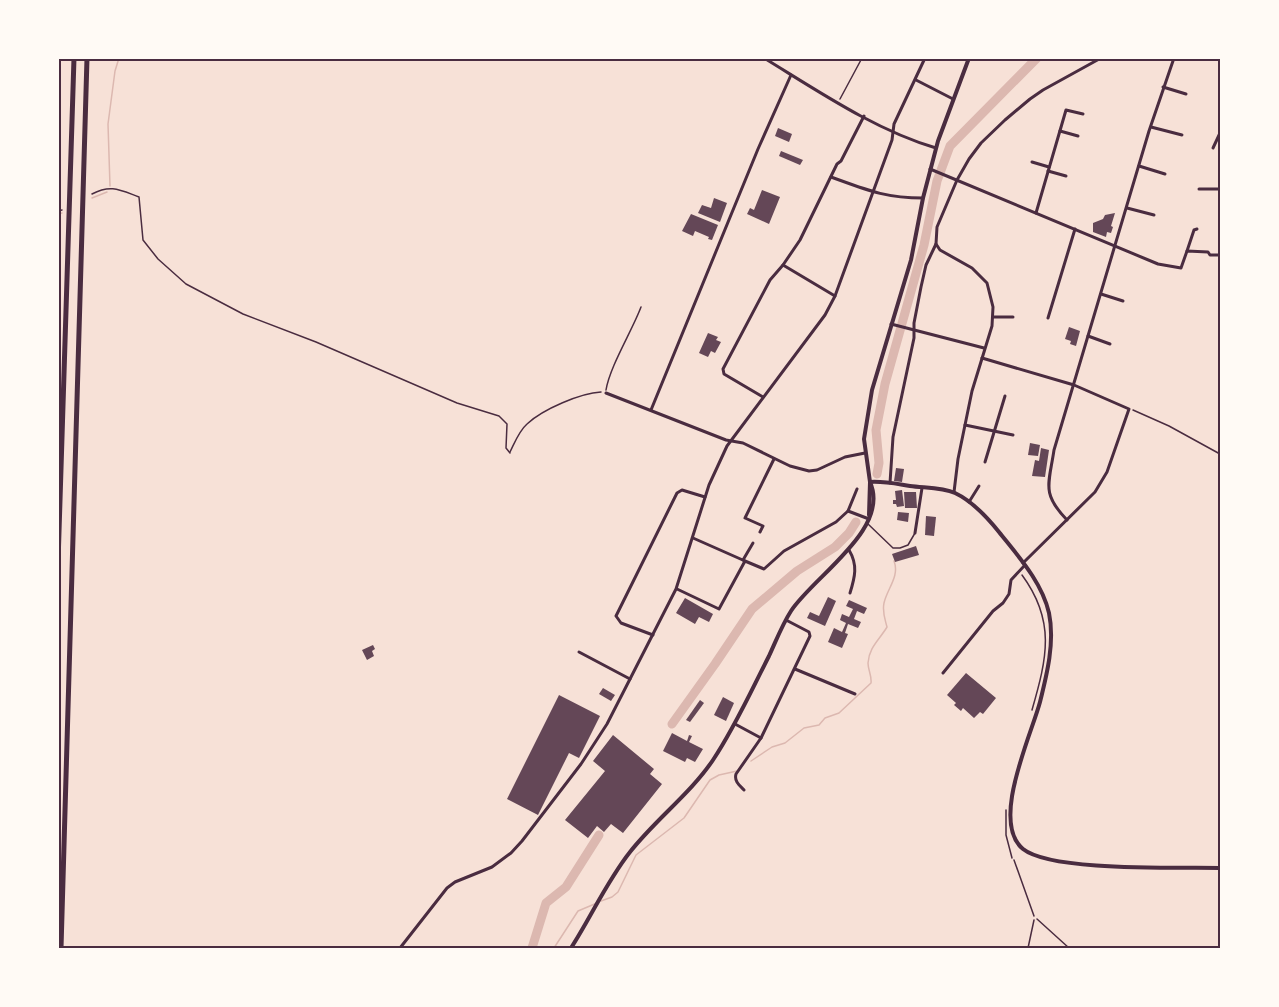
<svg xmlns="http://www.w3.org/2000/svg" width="1279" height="1007" font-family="Signika,sans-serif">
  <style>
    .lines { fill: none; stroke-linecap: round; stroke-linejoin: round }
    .stream { stroke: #dcb8b0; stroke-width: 1.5 }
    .river { stroke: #dcb8b0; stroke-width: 9 }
    .building { fill: #644757 }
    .path { stroke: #4a2c40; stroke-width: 1.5 }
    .service { stroke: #4a2c40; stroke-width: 1.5 }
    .minor { stroke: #4a2c40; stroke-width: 3 }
    .tertiary { stroke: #4a2c40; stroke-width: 4 }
    .secondary { stroke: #4a2c40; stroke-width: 4 }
    .motorway { stroke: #4a2c40; stroke-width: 5 }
    .neatline { fill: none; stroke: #4a2c40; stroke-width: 2 }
  </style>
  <rect width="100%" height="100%" fill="#f7e1d7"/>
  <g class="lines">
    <g class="stream">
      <polyline points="110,186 108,124 115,71 119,58"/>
      <polyline points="92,198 107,192"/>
      <polyline points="58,214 62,213"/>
      <path d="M 751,761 L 772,747 L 785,743 L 804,728 L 819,725 L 825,718 L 839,713 L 871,683 C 872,676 868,670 868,663 C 869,647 880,639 887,627 C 885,619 882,612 884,603 C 887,589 900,576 894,561"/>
      <polyline points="601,901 612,897 618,892 636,855 684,818 710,780 719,775 737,771"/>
      <polyline points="554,948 578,911 597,903"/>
    </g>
    <g class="river">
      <polyline points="877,474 879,463 876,430 885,384 924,245 937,181 950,146 1037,58"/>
      <polyline points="672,724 715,664 752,609 797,571 835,547 849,533 856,522"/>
      <polyline points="532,948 546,903 566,887 599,835"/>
    </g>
  </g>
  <g class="building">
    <polygon points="778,128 792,134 789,142 775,136"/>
    <polygon points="781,151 803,160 800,165 779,156"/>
    <polygon points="762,190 780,197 769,224 747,214 750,208 754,210"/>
    <polygon points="714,198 727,203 720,222 698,213 702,205 711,208"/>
    <polygon points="1115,213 1111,226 1113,227 1111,233 1107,232 1106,237 1093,232 1093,223 1103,219 1105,215"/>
    <polygon points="691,214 718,225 712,240 708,239 709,237 695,231 693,236 682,231"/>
    <polygon points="1069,327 1080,331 1076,346 1070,344 1071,341 1065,339"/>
    <polygon points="708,333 718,337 716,340 721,342 715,353 711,351 708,357 699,353"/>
    <polygon points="1030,443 1040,445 1038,456 1028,455"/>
    <polygon points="1041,448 1049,450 1045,477 1032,476 1035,460 1039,461"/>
    <polygon points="896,468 904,469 902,482 894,481"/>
    <polygon points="902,490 904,506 897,507 896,504 893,504 893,500 896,500 895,491"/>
    <polygon points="904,492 916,492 917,508 905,508"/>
    <polygon points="898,512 909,513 908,522 897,520"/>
    <polygon points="926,516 936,517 934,536 925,535"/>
    <polygon points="916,546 919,555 895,562 892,554"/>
    <polygon points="828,597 836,601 825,626 807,618 810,612 819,616"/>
    <polygon points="685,598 713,614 709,622 699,617 695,624 676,613"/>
    <polygon points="849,600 867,608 864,614 857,611 854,619 861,622 858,628 848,624 845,633 848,634 842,648 828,642 834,628 842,632 846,623 840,620 842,614 849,617 853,609 846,606"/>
    <polygon points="373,645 375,649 372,651 374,656 367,660 362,650"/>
    <polygon points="966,673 996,698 983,714 980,712 974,718 963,708 961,711 954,705 956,703 947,695"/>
    <polygon points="603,688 615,695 611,701 599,694"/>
    <polygon points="559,695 600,716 579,758 569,753 538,815 507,799"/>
    <polygon points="723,697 734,703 726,721 714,715"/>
    <polygon points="700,700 704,703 690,722 686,720"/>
    <polygon points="672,733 687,741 689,735 692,736 689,742 703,749 695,762 687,758 685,762 663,751"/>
    <polygon points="613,735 654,769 650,774 662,784 623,833 611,824 604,832 597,826 588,838 565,820 605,771 593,761"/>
  </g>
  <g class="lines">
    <g class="path">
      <polyline points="840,99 862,58"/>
      <path d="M 92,194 C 111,184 120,190 139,197 L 143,240 L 158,259 L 186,284 L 243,314 L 316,342 L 457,403 L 499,416 L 507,424 L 506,448 L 510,453"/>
      <polyline points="58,211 62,210"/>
      <path d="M 606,390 C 610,366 632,331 641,307"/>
      <polyline points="1133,410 1169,426 1220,454"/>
      <path d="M 510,452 C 515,442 519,431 527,424 C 543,409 581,393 601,392"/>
      <path d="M 1022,575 C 1056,621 1047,658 1032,710"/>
      <polyline points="1006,810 1006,835 1012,858"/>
      <polyline points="1037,919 1069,948"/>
      <polyline points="1028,948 1034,920"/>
    </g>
    <g class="service">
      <polyline points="868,524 893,548 900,548 908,545 915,533"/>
      <polyline points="1014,860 1034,916"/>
    </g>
    <g class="minor">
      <path d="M 764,58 C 818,91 875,130 936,148"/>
      <polyline points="916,80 953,99"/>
      <polyline points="1163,87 1186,94"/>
      <polyline points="1151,127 1182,135"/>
      <polyline points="1060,131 1078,136"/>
      <polyline points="1213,148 1220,133"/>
      <polyline points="1032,162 1049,167"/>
      <polyline points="1139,166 1165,174"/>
      <polyline points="930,169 1158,264 1181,268 1187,251 1208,252 1210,255 1220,255"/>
      <polyline points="1048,171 1066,176"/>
      <path d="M 831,177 C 867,190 885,198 923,198"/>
      <polyline points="1199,189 1220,189"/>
      <polyline points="1127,208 1154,215"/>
      <polyline points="1036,213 1066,110 1083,114"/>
      <polyline points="936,244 940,250 972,268 987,283 993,307 992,326 972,391 958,459 954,492"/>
      <polyline points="1187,251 1194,230 1197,229"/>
      <polyline points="783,265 835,296"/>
      <polyline points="1101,294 1123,301"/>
      <polyline points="993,317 1013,317"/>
      <polyline points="1048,318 1075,229"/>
      <polyline points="891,324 984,348"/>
      <polyline points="1088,336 1110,344"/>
      <polyline points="982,358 1074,385 1129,409 1107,472 1095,492 1023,563"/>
      <polyline points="606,393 726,440 743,443 790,466 809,471 817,470 845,457 865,453"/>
      <polyline points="763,397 724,374 723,369 770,280 783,265 800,240 837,164 841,161 864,116"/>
      <polyline points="651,410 758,149 791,75"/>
      <polyline points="965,425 1013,435"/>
      <polyline points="985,462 1005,396"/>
      <polyline points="890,483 893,437 914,338 914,323 921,287 926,265 936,244 937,227 957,180 969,159 981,143 1005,120 1030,99 1043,90 1101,58"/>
      <polyline points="969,502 979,486"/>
      <polyline points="848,511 869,519"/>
      <path d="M 1067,520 C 1041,493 1049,484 1054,450 L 1149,131 L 1174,58"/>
      <polyline points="760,532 763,526 745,518 774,459"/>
      <polyline points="915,533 922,488"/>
      <polyline points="693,538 745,561"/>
      <path d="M 849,550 C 858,565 855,577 850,593"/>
      <polyline points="743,560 753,543"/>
      <polyline points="677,589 719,609 745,561 764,569 784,551 836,522 848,511 857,489"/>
      <polyline points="653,635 621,623 616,616 677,493 682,490 705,497"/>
      <polyline points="579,652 630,679"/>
      <polyline points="795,669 855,694"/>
      <polyline points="943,673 993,611 1003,603 1009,594 1011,580 1025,565"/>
      <polyline points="735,724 761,738"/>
      <path d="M 744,790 C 739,785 734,781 736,774 L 761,738 L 810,636 L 809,632 L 786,620"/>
      <polyline points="400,948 447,888 455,882 492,867 511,853 522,841 581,764 607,724 676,589 709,485 727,446 825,315 835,296 892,140 894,124 925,58"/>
    </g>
    <path class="tertiary" d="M 870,482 C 884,481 897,484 910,486 C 924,488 942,487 955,493 C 972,501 987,517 999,532 C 1018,556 1042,582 1049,613 C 1055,642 1047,674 1040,702 C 1031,736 990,822 1023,849 C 1052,872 1180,867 1220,868"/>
    <g class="secondary">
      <polyline points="869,515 870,482 864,439 872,390 911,260 923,198 938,141 969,58"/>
      <path d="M 571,948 C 591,917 607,881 630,852 C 656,819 690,794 713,760 C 735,727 751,691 769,656 C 776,641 782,625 791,611 C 814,576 891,529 870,482"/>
    </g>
    <g class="motorway">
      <polyline points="58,563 74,58"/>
      <polyline points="61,948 87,58"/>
    </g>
  </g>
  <rect width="1279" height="1007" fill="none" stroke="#fffaf5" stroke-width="120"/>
  <rect x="60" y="60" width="1159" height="887" class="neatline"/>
</svg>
